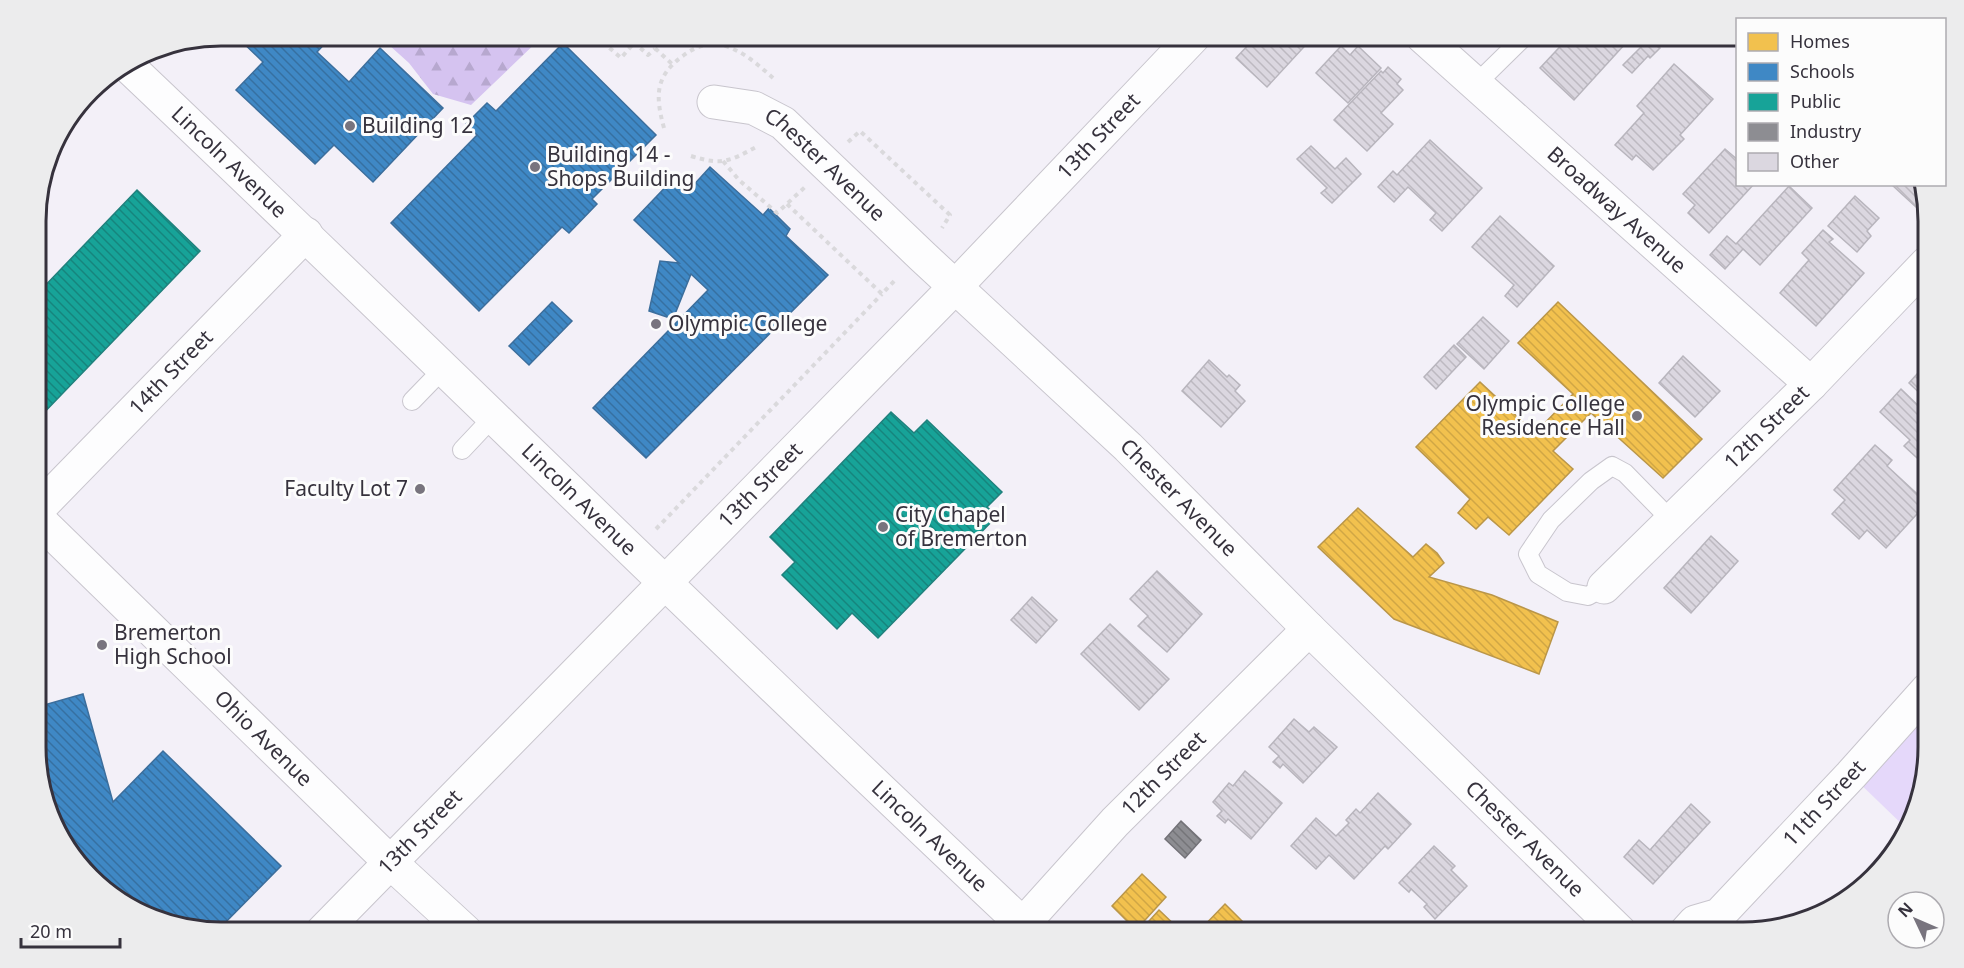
<svg xmlns="http://www.w3.org/2000/svg" width="1964" height="968" font-family="'Noto Sans',sans-serif">
  <style>
    .green { fill: #e5d8fa }
    .forest { fill: url(#forest-firs) }
    .homes { fill: url(#homes-back-hatch); stroke: #ba9649; stroke-width: 1.5 }
    .schools { fill: url(#schools-back-hatch); stroke: #3c6e9c; stroke-width: 1.5 }
    .public { fill: url(#public-back-hatch); stroke: #20817d; stroke-width: 1.5 }
    .industry { fill: url(#industry-back-hatch); stroke: #737278; stroke-width: 1.5 }
    .building { fill: url(#building-back-hatch); stroke: #b8b5bd; stroke-width: 1.5 }
    .lines { fill: none; stroke-linecap: round; stroke-linejoin: round }
    .service-casing { stroke: #c8c5cd; stroke-width: 20 }
    .minor-casing { stroke: #c8c5cd; stroke-width: 35 }
    .tertiary-casing { stroke: #c8c5cd; stroke-width: 35 }
    .secondary-casing { stroke: #c8c5cd; stroke-width: 35 }
    .path { stroke: #dad9dc; stroke-width: 4; stroke-dasharray: 4.5 4.5; stroke-linecap: butt }
    .service { stroke: #fdfdfe; stroke-width: 18 }
    .minor { stroke: #fdfdfe; stroke-width: 33 }
    .tertiary { stroke: #fdfdfe; stroke-width: 33 }
    .secondary { stroke: #fdfdfe; stroke-width: 33 }
    .poi-dot { fill: #78747e; stroke: #fcfcfc; stroke-width: 2 }
    .labels { text-anchor: middle; stroke-width: 6; stroke-linejoin: round; paint-order: stroke }
    .poi-label { font-size: 21px; fill: #36323d; stroke: #fcfcfc; text-anchor: start }
    .street-label { font-size: 21px; fill: #36323d; stroke: #fcfcfc }
    .rim { fill: none; stroke: #36323d; stroke-width: 3 }
  </style>
  <defs>
    <pattern id="forest-firs" width="22" height="20" patternUnits="userSpaceOnUse" patternTransform="scale(1.5)"><rect width="22" height="20" fill="#d5c3f0"/><path d="M5 1l3.5 6h-7zM16 11l3.5 6h-7z" fill="#b7a8cf"/></pattern>
    <pattern id="homes-back-hatch" width="6" height="6" patternUnits="userSpaceOnUse" patternTransform="scale(1.5)"><rect width="6" height="6" fill="#f2c14e"/><path d="M-1 5l2 2M0 0l6 6M5-1l2 2" fill="none" stroke="#d0a645"/></pattern>
    <pattern id="schools-back-hatch" width="6" height="6" patternUnits="userSpaceOnUse" patternTransform="scale(1.5)"><rect width="6" height="6" fill="#3f88c5"/><path d="M-1 5l2 2M0 0l6 6M5-1l2 2" fill="none" stroke="#3670a1"/></pattern>
    <pattern id="public-back-hatch" width="6" height="6" patternUnits="userSpaceOnUse" patternTransform="scale(1.5)"><rect width="6" height="6" fill="#17a398"/><path d="M-1 5l2 2M0 0l6 6M5-1l2 2" fill="none" stroke="#16857d"/></pattern>
    <pattern id="industry-back-hatch" width="6" height="6" patternUnits="userSpaceOnUse" patternTransform="scale(1.5)"><rect width="6" height="6" fill="#8d8d92"/><path d="M-1 5l2 2M0 0l6 6M5-1l2 2" fill="none" stroke="#747478"/></pattern>
    <pattern id="building-back-hatch" width="6" height="6" patternUnits="userSpaceOnUse" patternTransform="scale(1.5)"><rect width="6" height="6" fill="#dbd7e0"/><path d="M-1 5l2 2M0 0l6 6M5-1l2 2" fill="none" stroke="#bdb9c1"/></pattern>
  </defs>
  <rect width="100%" height="100%" fill="#f3f0f8"/>
  <polygon class="green" points="1928,689 1928,747 1908,830 1851,775"/>
  <polygon class="forest" points="379,36 543,36 471,105 433,94 409,63"/>
  <g class="homes">
    <polygon points="1558,302 1702,439 1663,478 1591,413 1553,451 1573,469 1509,535 1488,517 1476,529 1458,513 1470,499 1416,447 1480,382 1535,433 1573,394 1518,343"/>
    <polygon points="1358,508 1413,557 1426,544 1437,553 1444,563 1429,577 1492,595 1558,622 1539,674 1394,619 1318,547"/>
    <polygon points="1142,874 1166,897 1136,930 1112,906"/>
    <polygon points="1225,904 1253,932 1198,932"/>
    <polygon points="1159,910 1182,932 1139,932"/>
  </g>
  <g class="schools">
    <polygon points="236,36 332,36 317,52 349,82 380,48 443,108 373,182 334,145 315,164 236,90 263,62"/>
    <polygon points="563,43 656,135 592,199 597,204 569,233 562,227 479,311 391,223 477,135 466,124 487,103 496,111"/>
    <polygon points="710,167 763,215 769,208 790,229 786,236 828,275 646,458 593,408 708,290 691,274 673,319 649,311 660,261 679,263 634,220 676,176 690,189"/>
    <polygon points="552,302 572,321 529,365 509,346"/>
    <polygon points="83,694 113,802 163,751 281,866 217,931 140,913 74,859 38,771 37,707"/>
  </g>
  <g class="public">
    <polygon points="137,190 200,251 37,420 37,294"/>
    <polygon points="891,412 914,433 927,420 1002,492 987,507 997,516 878,638 852,613 837,629 782,575 795,562 770,537"/>
  </g>
  <polygon class="industry" points="1181,821 1201,840 1185,858 1165,839"/>
  <g class="building">
    <polygon points="1253,36 1314,36 1267,87 1236,58 1251,42 1249,40"/>
    <polygon points="1570,36 1616,36 1625,44 1574,100 1540,68"/>
    <polygon points="1650,38 1660,48 1650,58 1648,56 1632,73 1623,65"/>
    <polygon points="1341,46 1350,55 1358,46 1381,68 1348,103 1316,73"/>
    <polygon points="1674,64 1713,99 1680,135 1684,139 1653,170 1636,155 1632,160 1615,145 1644,113 1637,106"/>
    <polygon points="1388,67 1401,79 1397,84 1403,90 1381,113 1393,124 1367,151 1334,120 1381,71 1383,73"/>
    <polygon points="1430,140 1482,188 1442,231 1430,220 1436,213 1408,187 1394,202 1378,187 1393,171 1397,175"/>
    <polygon points="1311,146 1335,169 1346,158 1361,174 1332,203 1321,193 1327,188 1297,159"/>
    <polygon points="1725,149 1738,160 1738,184 1754,184 1709,233 1688,213 1695,205 1683,194"/>
    <polygon points="1891,184 1921,184 1926,198 1917,208"/>
    <polygon points="1789,186 1812,208 1760,265 1743,249 1725,269 1710,255 1727,236 1736,244"/>
    <polygon points="1855,196 1879,218 1867,231 1871,236 1857,252 1828,226"/>
    <polygon points="1500,216 1554,266 1517,307 1505,296 1514,285 1472,247"/>
    <polygon points="1823,230 1833,239 1829,242 1864,273 1816,326 1780,293 1809,260 1802,253"/>
    <polygon points="1483,317 1509,341 1484,369 1457,344"/>
    <polygon points="1454,345 1466,357 1436,389 1424,377"/>
    <polygon points="1683,356 1720,391 1695,417 1659,383"/>
    <polygon points="1209,360 1227,377 1229,375 1240,385 1235,391 1245,401 1221,427 1182,391"/>
    <polygon points="1927,363 1927,400 1909,383"/>
    <polygon points="1901,389 1927,414 1927,467 1904,446 1910,440 1880,412"/>
    <polygon points="1875,445 1892,460 1887,466 1927,503 1886,548 1867,530 1859,539 1832,514 1845,500 1834,490"/>
    <polygon points="1711,536 1738,561 1691,613 1664,588"/>
    <polygon points="1157,571 1202,614 1167,652 1138,626 1148,616 1130,599"/>
    <polygon points="1032,597 1057,620 1036,643 1011,620"/>
    <polygon points="1110,624 1169,679 1139,710 1081,654"/>
    <polygon points="1294,719 1309,732 1314,727 1337,747 1303,783 1283,764 1280,768 1273,762 1279,756 1269,747"/>
    <polygon points="1245,771 1282,803 1251,839 1228,819 1225,823 1217,816 1222,811 1213,802 1229,783 1233,786"/>
    <polygon points="1378,793 1411,824 1388,849 1385,846 1354,879 1329,855 1316,869 1291,846 1316,818 1336,836 1349,823 1346,820 1356,809 1360,813"/>
    <polygon points="1691,804 1710,822 1653,884 1624,857 1639,840 1650,850"/>
    <polygon points="1434,846 1455,866 1451,870 1467,886 1435,919 1424,907 1427,904 1411,889 1409,892 1399,883"/>
  </g>
  <g class="lines">
    <g class="service-casing">
      <g id="service">
        <polyline points="1476,84 1525,36"/>
        <polyline points="412,401 444,368"/>
        <polyline points="462,450 493,417"/>
        <polyline points="1604,587 1588,596 1567,592 1538,574 1528,554 1551,520 1591,481 1612,466 1625,473 1672,521"/>
      </g>
    </g>
    <g class="minor-casing">
      <g id="minor">
        <path id="s1" d="M 1422,36 L 1811,384"/>
        <path id="s2" d="M 127,65 C 430,352 726,646 1031,932"/>
        <path id="s3" d="M 714,102 L 754,108 L 783,123 L 922,256 L 1128,447 L 1309,629 L 1620,932"/>
        <path id="s4" d="M 37,510 L 306,234"/>
        <path id="s5" d="M 37,518 L 390,862 L 466,932"/>
        <path id="s6" d="M 1604,587 L 1811,384 L 1927,263"/>
        <path id="s7" d="M 1023,924 L 1115,822 L 1309,629"/>
      </g>
    </g>
    <g class="tertiary-casing">
      <g id="tertiary">
        <path id="s8" d="M 322,932 L 955,287 L 1194,36"/>
      </g>
    </g>
    <g class="secondary-casing">
      <g id="secondary">
        <path id="s9" d="M 1686,932 L 1695,922 L 1719,915 L 1851,775 L 1928,689"/>
      </g>
    </g>
    <g class="path">
      <polyline points="596,36 621,58 634,43"/>
      <polyline points="627,36 648,55 655,49"/>
      <polyline points="642,36 672,64"/>
      <polyline points="690,36 699,47"/>
      <path d="M 664,128 C 655,95 655,76 684,55 C 692,49 703,44 714,44 C 738,46 756,63 773,78"/>
      <polyline points="848,142 860,131 950,215 942,228"/>
      <path d="M 691,156 C 723,166 730,161 758,146"/>
      <polyline points="723,161 739,180 777,213 805,187"/>
      <polyline points="787,204 882,294 897,278"/>
      <polyline points="656,529 882,294"/>
    </g>
    <use href="#service" class="service"/>
    <use href="#minor" class="minor"/>
    <use href="#tertiary" class="tertiary"/>
    <use href="#secondary" class="secondary"/>
  </g>
  <g class="poi-dot">
    <circle cx="350" cy="126" r="6"/>
    <circle cx="535" cy="167" r="6"/>
    <circle cx="656" cy="324" r="6"/>
    <circle cx="1637" cy="416" r="6"/>
    <circle cx="420" cy="489" r="6"/>
    <circle cx="883" cy="527" r="6"/>
    <circle cx="102" cy="645" r="6"/>
  </g>
  <g class="labels">
    <g class="poi-label">
      <text x="362" y="133">Building 12</text>
      <text x="547" y="162">Building 14 -<tspan x="547" dy="24">Shops Building</tspan></text>
      <text x="668" y="331">Olympic College</text>
      <text x="1625" y="411" text-anchor="end">Olympic College<tspan x="1625" dy="24">Residence Hall</tspan></text>
      <text x="408" y="496" text-anchor="end">Faculty Lot 7</text>
      <text x="895" y="522">City Chapel<tspan x="895" dy="24">of Bremerton</tspan></text>
      <text x="114" y="640">Bremerton<tspan x="114" dy="24">High School</tspan></text>
    </g>
    <g class="street-label">
      <text dy="7" stroke="none"><textPath href="#s8" startOffset="1112">13th Street</textPath></text>
      <text dy="7" stroke="none"><textPath href="#s2" startOffset="141">Lincoln Avenue</textPath></text>
      <text dy="7" stroke="none"><textPath href="#s3" startOffset="132">Chester Avenue</textPath></text>
      <text dy="7" stroke="none"><textPath href="#s1" startOffset="261">Broadway Avenue</textPath></text>
      <text dy="7" stroke="none"><textPath href="#s4" startOffset="192">14th Street</textPath></text>
      <text dy="7" stroke="none"><textPath href="#s6" startOffset="228">12th Street</textPath></text>
      <text dy="7" stroke="none"><textPath href="#s8" startOffset="626">13th Street</textPath></text>
      <text dy="7" stroke="none"><textPath href="#s3" startOffset="618">Chester Avenue</textPath></text>
      <text dy="7" stroke="none"><textPath href="#s2" startOffset="627">Lincoln Avenue</textPath></text>
      <text dy="7" stroke="none"><textPath href="#s5" startOffset="316">Ohio Avenue</textPath></text>
      <text dy="7" stroke="none"><textPath href="#s7" startOffset="206">12th Street</textPath></text>
      <text dy="7" stroke="none"><textPath href="#s9" startOffset="192">11th Street</textPath></text>
      <text dy="7" stroke="none"><textPath href="#s8" startOffset="140">13th Street</textPath></text>
      <text dy="7" stroke="none"><textPath href="#s2" startOffset="1113">Lincoln Avenue</textPath></text>
      <text dy="7" stroke="none"><textPath href="#s3" startOffset="1104">Chester Avenue</textPath></text>
    </g>
  </g>
  <path d="M0 0H1964V968H0ZM221 46H1743A175 175 0 0 1 1918 221V747A175 175 0 0 1 1743 922H221A175 175 0 0 1 46 747V221A175 175 0 0 1 221 46Z" fill="#ececed" fill-rule="evenodd"/>
  <path class="rim" d="M221 46H1743A175 175 0 0 1 1918 221V747A175 175 0 0 1 1743 922H221A175 175 0 0 1 46 747V221A175 175 0 0 1 221 46Z"/>
  <rect x="1736" y="18" width="210" height="168" fill="#fcfcfc" stroke="#adabb0" stroke-width="1.5"/>
  <rect x="1748" y="33" width="30" height="18" fill="#f2c14e" stroke="#adabb0" stroke-width="1.5"/>
  <text x="1790" y="48" font-size="18" fill="#36323d">Homes</text>
  <rect x="1748" y="63" width="30" height="18" fill="#3f88c5" stroke="#adabb0" stroke-width="1.5"/>
  <text x="1790" y="78" font-size="18" fill="#36323d">Schools</text>
  <rect x="1748" y="93" width="30" height="18" fill="#17a398" stroke="#adabb0" stroke-width="1.5"/>
  <text x="1790" y="108" font-size="18" fill="#36323d">Public</text>
  <rect x="1748" y="123" width="30" height="18" fill="#8d8d92" stroke="#adabb0" stroke-width="1.5"/>
  <text x="1790" y="138" font-size="18" fill="#36323d">Industry</text>
  <rect x="1748" y="153" width="30" height="18" fill="#dbd7e0" stroke="#adabb0" stroke-width="1.5"/>
  <text x="1790" y="168" font-size="18" fill="#36323d">Other</text>
  <g transform="translate(1916 920) rotate(314)"><circle r="28" fill="#fcfcfc" stroke="#adabb0" stroke-width="1.5"/>
  <path d="M0-4.5L10 22L0 15L-10 22Z" fill="#78747e"/>
  <text y="-9" font-size="16" font-weight="bold" text-anchor="middle" fill="#36323d">N</text>
  </g>
  <path d="M21 938v9h99v-9" fill="none" stroke="#36323d" stroke-width="3"/>
  <text x="30" y="938" font-size="18" fill="#36323d" stroke="#fcfcfc" stroke-width="4.5" paint-order="stroke">20 m</text>
</svg>
